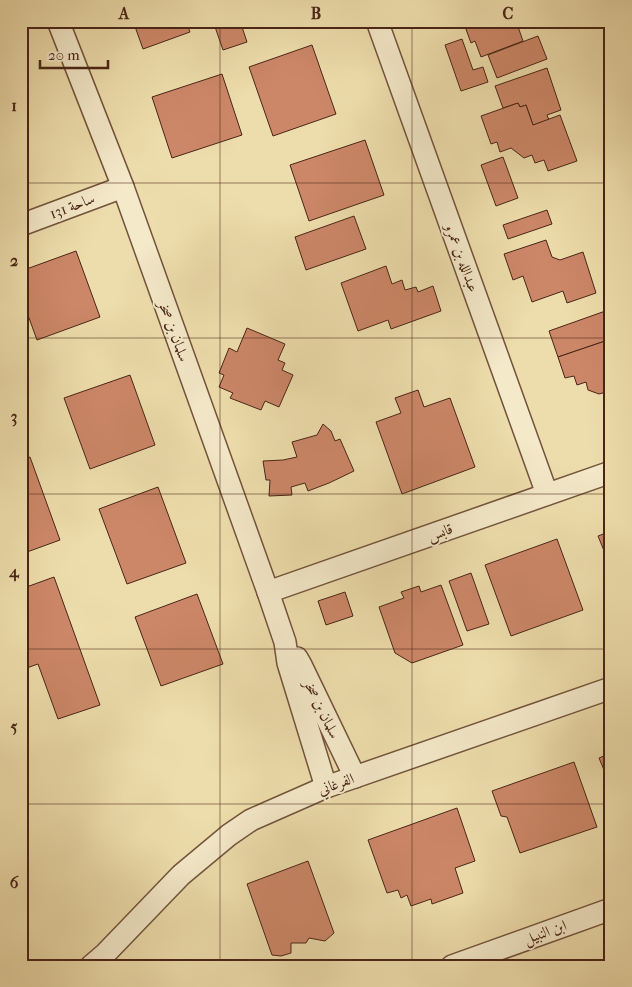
<svg xmlns="http://www.w3.org/2000/svg" width="632" height="987" viewBox="0 0 632 987" font-family="'IM FELL French Canon',Amiri,serif">
<rect width="100%" height="100%" fill="#eeddac"/>
<filter id="stains"><feTurbulence type="fractalNoise" baseFrequency=".004" numOctaves="4"/><feColorMatrix values="0 0 0 0 .2 0 0 0 0 .09 0 0 0 0 .02 0 0 0 .5 -.17"/></filter>
<radialGradient id="worn" r=".72"><stop offset=".6" stop-color="#630" stop-opacity="0"/><stop offset="1" stop-color="#630" stop-opacity=".3"/></radialGradient>
<g fill="#cc8768" stroke="#492516">
<path d="M 133,21 L 186,21 L 190,32 L 143,49 Z"/>
<path d="M 213,21 L 240,21 L 247,42 L 223,50 Z"/>
<path d="M 463,21 L 516,21 L 523,41 L 481,57 L 475,41 L 471,43 Z"/>
<path d="M 538,36 L 547,59 L 497,78 L 488,55 Z"/>
<path d="M 462,39 L 473,70 L 483,67 L 488,82 L 461,91 L 445,45 Z"/>
<path d="M 312,45 L 336,114 L 273,136 L 249,67 Z"/>
<path d="M 547,68 L 561,110 L 547,115 L 549,120 L 533,125 L 526,105 L 520,107 L 518,103 L 503,108 L 495,86 Z"/>
<path d="M 222,74 L 242,135 L 172,158 L 152,97 Z"/>
<path d="M 518,103 L 520,107 L 526,105 L 533,125 L 560,115 L 577,161 L 548,171 L 544,160 L 535,163 L 532,155 L 524,158 L 511,148 L 500,152 L 497,142 L 491,144 L 481,116 Z"/>
<path d="M 365,140 L 384,195 L 309,221 L 290,165 Z"/>
<path d="M 503,157 L 518,198 L 496,206 L 481,165 Z"/>
<path d="M 547,210 L 552,224 L 508,239 L 503,225 Z"/>
<path d="M 354,216 L 366,249 L 306,270 L 295,237 Z"/>
<path d="M 546,240 L 552,257 L 560,260 L 583,252 L 596,293 L 567,303 L 563,291 L 532,302 L 523,276 L 513,280 L 504,254 Z"/>
<path d="M 76,251 L 100,317 L 37,340 L 21,296 L 21,271 Z"/>
<path d="M 386,266 L 392,284 L 402,280 L 405,290 L 416,287 L 418,292 L 433,286 L 441,311 L 391,329 L 388,320 L 358,331 L 341,283 Z"/>
<path d="M 611,309 L 611,339 L 558,357 L 549,331 Z"/>
<path d="M 247,328 L 285,344 L 278,360 L 285,363 L 282,370 L 293,375 L 279,407 L 265,401 L 261,410 L 230,398 L 233,393 L 219,387 L 224,375 L 219,373 L 229,348 L 237,352 Z"/>
<path d="M 611,339 L 611,403 L 610,404 L 606,392 L 599,394 L 588,390 L 586,382 L 577,385 L 574,376 L 565,378 L 558,357 Z"/>
<path d="M 130,375 L 155,445 L 90,469 L 64,398 Z"/>
<path d="M 418,390 L 424,407 L 450,398 L 475,467 L 402,494 L 376,422 L 401,413 L 395,398 Z"/>
<path d="M 323,424 L 331,431 L 335,441 L 340,439 L 354,471 L 329,483 L 308,491 L 305,483 L 291,487 L 292,495 L 269,496 L 270,480 L 266,480 L 263,461 L 283,460 L 297,457 L 292,442 L 317,435 Z"/>
<path d="M 30,457 L 60,540 L 27,552 L 21,536 L 21,460 Z"/>
<path d="M 158,487 L 186,563 L 127,584 L 99,509 Z"/>
<path d="M 611,531 L 611,568 L 598,536 Z"/>
<path d="M 557,539 L 583,610 L 511,636 L 485,565 Z"/>
<path d="M 471,573 L 489,624 L 467,631 L 449,581 Z"/>
<path d="M 54,577 L 100,705 L 58,719 L 38,664 L 21,670 L 21,589 Z"/>
<path d="M 441,585 L 463,645 L 412,663 L 395,653 L 379,607 L 404,598 L 401,592 L 419,586 L 421,592 Z"/>
<path d="M 345,592 L 353,616 L 326,625 L 318,601 Z"/>
<path d="M 197,594 L 223,664 L 161,686 L 135,617 Z"/>
<path d="M 611,753 L 611,787 L 599,758 Z"/>
<path d="M 574,762 L 597,827 L 520,853 L 507,817 L 501,816 L 492,791 Z"/>
<path d="M 457,808 L 475,861 L 455,868 L 463,893 L 432,904 L 431,899 L 411,906 L 407,895 L 401,898 L 398,890 L 387,893 L 368,840 Z"/>
<path d="M 308,861 L 334,933 L 325,941 L 309,938 L 306,943 L 291,943 L 291,953 L 281,956 L 272,955 L 247,884 Z"/>
</g>
<g fill="none" stroke-linecap="round" stroke-linejoin="round">
<g stroke="#72533c" stroke-width="24">
<g id="minor">
<path d="M 58,21 L 123,187 L 268,592 L 285,642 L 288,663 L 326,787"/>
<path d="M 377,21 L 547,494"/>
<path d="M 21,225 L 123,187"/>
<path d="M 268,592 L 611,472"/>
<path d="M 297,658 L 301,665 L 355,777"/>
<path d="M 91,966 L 105,954 L 181,875 L 229,835 L 251,820 L 326,787 L 611,688"/>
<path d="M 452,966 L 611,909"/>
</g>
</g>
<use href="#minor" stroke="#f4e9c9" stroke-width="21"/>
</g>
<path fill="none" stroke="#492516" stroke-width="1" stroke-opacity="0.55" d="M 220,21 L 220,966M 412,21 L 412,966M 21,183 L 611,183M 21,338 L 611,338M 21,494 L 611,494M 21,649 L 611,649M 21,804 L 611,804"/>
<g text-anchor="middle" stroke-width="4" stroke-linejoin="round" paint-order="stroke">
<g font-size="15" fill="#492516" stroke="#f4e9c9">
<text transform="translate(72 206) rotate(-21)" y="5">ساحة 131</text>
<text transform="translate(462 258) rotate(70)" y="5">عبدالله بن عمرو</text>
<text transform="translate(174 331) rotate(70)" y="5">سلمان بن صخر</text>
<text transform="translate(440 532) rotate(-19)" y="5">قابس</text>
<text transform="translate(322 709) rotate(64)" y="5">سلمان بن صخر</text>
<text transform="translate(336 784) rotate(-20)" y="5">الفرغاني</text>
<text transform="translate(545 932) rotate(-20)" y="5">ابن النبيل</text>
</g>
</g>
<rect width="632" height="987" fill="none" stroke="#eeddac" stroke-width="55"/>
<path d="M40 60v8h68v-8" fill="none" stroke="#492516" stroke-width="2.5"/>
<text x="48" y="60" font-size="15" fill="#492516" stroke="#f4e9c9" stroke-width="4" paint-order="stroke">20 m</text>
<rect x="28" y="28" width="576" height="932" fill="none" stroke="#492516" stroke-width="2"/>
<g font-size="16" text-anchor="middle" font-weight="bold" fill="#492516">
<text x="124" y="19">A</text>
<text x="316" y="19">B</text>
<text x="508" y="19">C</text>
<text x="14" y="111">1</text>
<text x="14" y="266">2</text>
<text x="14" y="422">3</text>
<text x="14" y="577">4</text>
<text x="14" y="732">5</text>
<text x="14" y="888">6</text>
</g>
<rect width="100%" height="100%" filter="url(#stains)"/>
<rect width="100%" height="100%" fill="url(#worn)"/>
</svg>
